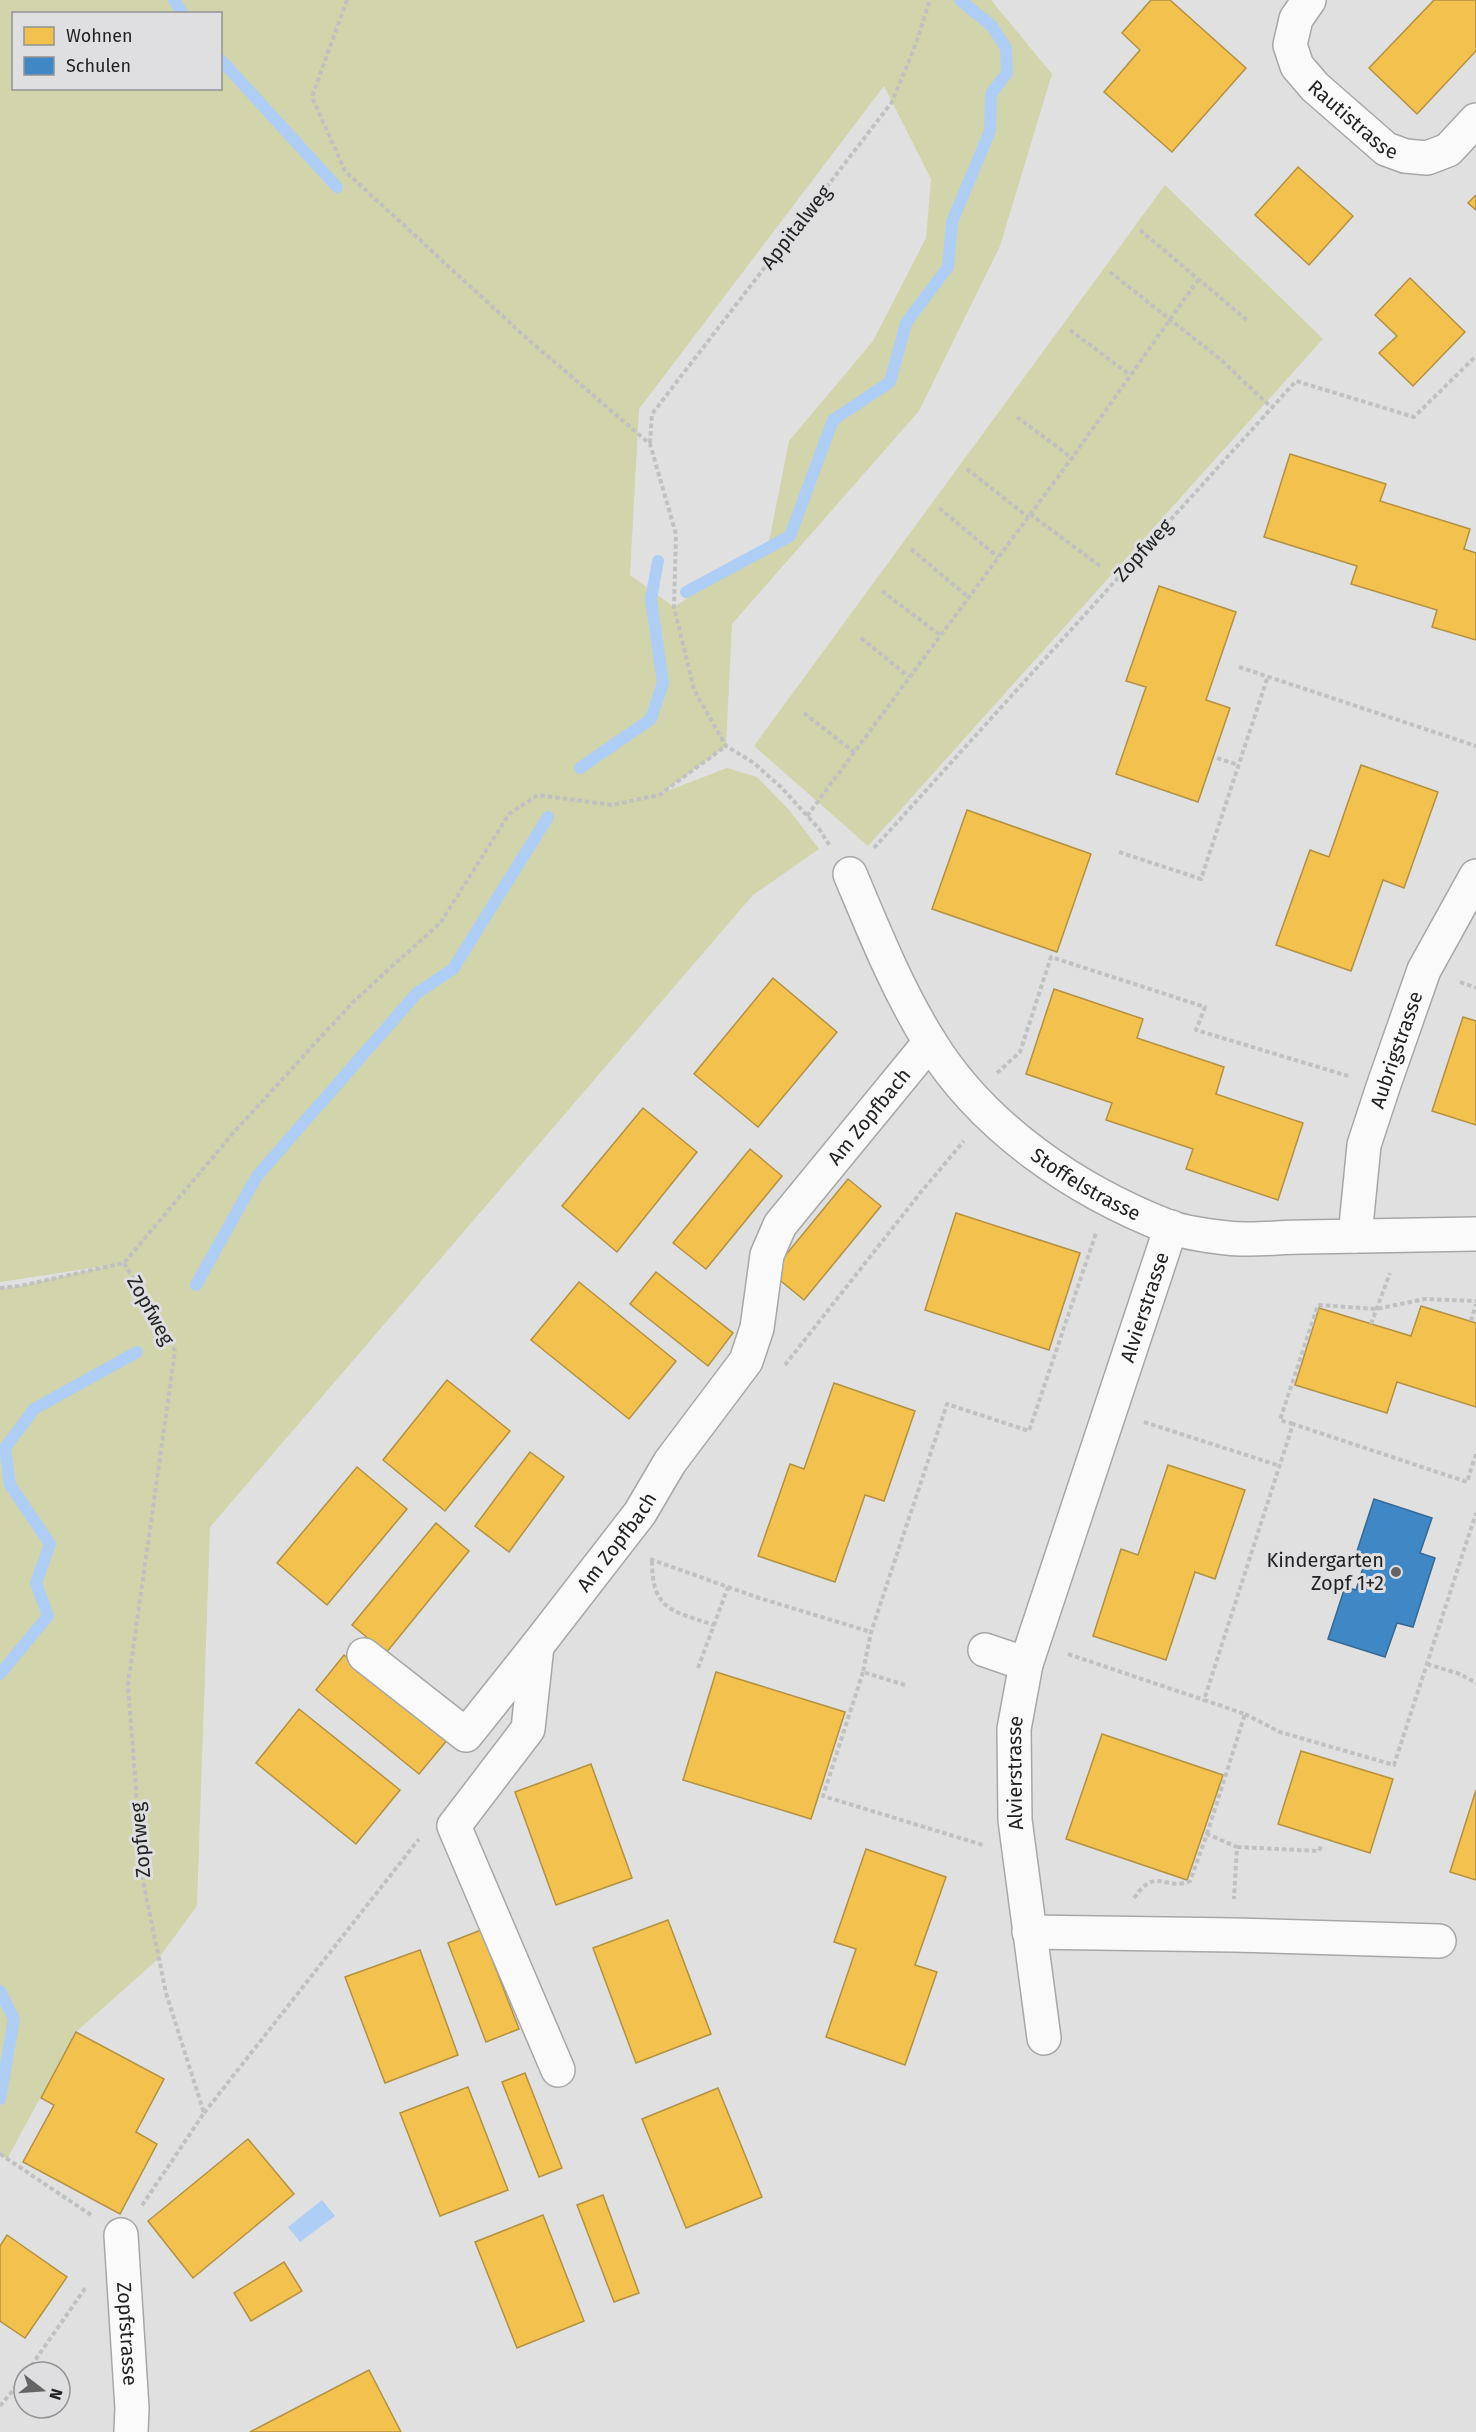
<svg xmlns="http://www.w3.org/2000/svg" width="1476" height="2432" viewBox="0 0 1476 2432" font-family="'Fira Sans',sans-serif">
<rect width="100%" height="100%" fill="#e0e0e1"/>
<g fill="#d2d4ab" fill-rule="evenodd">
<path d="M 0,0 L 991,0 L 1052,74 L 1000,246 L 919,411 L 732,624 L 726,746 L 662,793 L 727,768 L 757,777 L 790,811 L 819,849 L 753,895 L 210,1527 L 197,1906 L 158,1959 L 76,2032 L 7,2159 L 0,2154 L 0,1288 L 20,1286 L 111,1265 L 0,1282 ZM 14,14 L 220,14 L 220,88 L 14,88 ZM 884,86 L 931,179 L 926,238 L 873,341 L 789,441 L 769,542 L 674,607 L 630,575 L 639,409 Z"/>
<path d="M 1165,185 L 1323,339 L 868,846 L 754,746 Z"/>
</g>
<path fill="#afcef5" d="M 322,2200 L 335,2216 L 300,2242 L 288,2227 Z"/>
<g fill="#f2c14e" stroke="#b39141" stroke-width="1.5">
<path d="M 1151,0 L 1170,0 L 1246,68 L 1172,152 L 1104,92 L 1140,50 L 1122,33 Z"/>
<path d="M 1434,0 L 1476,0 L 1476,51 L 1417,114 L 1369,68 Z"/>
<path d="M 1298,167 L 1353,216 L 1309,265 L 1255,215 Z"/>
<path d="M 1476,195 L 1476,210 L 1468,203 Z"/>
<path d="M 1410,278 L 1465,332 L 1413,386 L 1379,353 L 1397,336 L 1375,315 Z"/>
<path d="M 1290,454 L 1386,484 L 1380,501 L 1470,529 L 1464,549 L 1476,553 L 1476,640 L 1432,627 L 1437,610 L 1351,584 L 1357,566 L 1264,537 Z"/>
<path d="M 1159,586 L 1236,612 L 1206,700 L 1230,708 L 1198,802 L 1116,774 L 1146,687 L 1126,681 Z"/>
<path d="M 1361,765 L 1438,792 L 1404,888 L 1383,880 L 1351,971 L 1276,945 L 1310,850 L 1329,857 Z"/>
<path d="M 967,810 L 1091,854 L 1057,952 L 932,909 Z"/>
<path d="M 773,978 L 837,1032 L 758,1127 L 694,1074 Z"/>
<path d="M 1054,989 L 1143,1019 L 1137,1038 L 1224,1067 L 1216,1094 L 1303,1123 L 1278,1200 L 1186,1169 L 1193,1149 L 1106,1120 L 1112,1103 L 1026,1074 Z"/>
<path d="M 1463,1017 L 1476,1021 L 1476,1125 L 1432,1111 Z"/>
<path d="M 643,1108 L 697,1152 L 617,1252 L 562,1206 Z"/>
<path d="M 750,1149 L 782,1176 L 706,1269 L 673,1243 Z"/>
<path d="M 848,1179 L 881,1206 L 804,1300 L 771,1273 Z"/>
<path d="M 956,1213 L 1080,1253 L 1049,1350 L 925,1310 Z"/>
<path d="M 656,1272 L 733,1333 L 708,1366 L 630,1304 Z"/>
<path d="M 579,1282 L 676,1361 L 629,1419 L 531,1340 Z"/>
<path d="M 1421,1306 L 1476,1323 L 1476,1407 L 1397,1382 L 1387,1413 L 1295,1385 L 1319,1308 L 1411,1336 Z"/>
<path d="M 447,1380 L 510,1431 L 445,1511 L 383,1460 Z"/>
<path d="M 834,1383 L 915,1411 L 884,1501 L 865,1495 L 835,1582 L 758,1556 L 790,1464 L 804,1469 Z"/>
<path d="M 530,1452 L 564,1477 L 509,1552 L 475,1526 Z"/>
<path d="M 1168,1465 L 1245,1490 L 1215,1579 L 1195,1572 L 1166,1660 L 1093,1636 L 1121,1549 L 1138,1555 Z"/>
<path d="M 357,1467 L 407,1509 L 327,1605 L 277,1563 Z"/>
<path d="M 436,1523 L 469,1551 L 386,1653 L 352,1625 Z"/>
<path d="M 344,1655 L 448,1739 L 419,1774 L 316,1690 Z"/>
<path d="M 716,1672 L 845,1712 L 811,1819 L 683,1780 Z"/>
<path d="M 299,1709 L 400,1790 L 356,1844 L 256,1763 Z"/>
<path d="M 1102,1734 L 1223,1775 L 1187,1880 L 1066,1839 Z"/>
<path d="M 1301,1751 L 1393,1779 L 1370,1853 L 1278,1824 Z"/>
<path d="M 591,1764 L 632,1878 L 556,1905 L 515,1792 Z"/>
<path d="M 1476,1790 L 1476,1880 L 1450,1872 Z"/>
<path d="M 866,1849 L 946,1877 L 915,1965 L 937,1972 L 905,2065 L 826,2037 L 856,1949 L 834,1942 Z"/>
<path d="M 668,1920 L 711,2034 L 636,2063 L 593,1948 Z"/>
<path d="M 481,1930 L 519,2029 L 486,2042 L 448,1943 Z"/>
<path d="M 420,1950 L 458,2055 L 385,2083 L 345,1977 Z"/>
<path d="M 76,2032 L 164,2079 L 136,2132 L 157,2144 L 120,2214 L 23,2162 L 54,2105 L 41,2098 Z"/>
<path d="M 525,2073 L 562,2168 L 539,2177 L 502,2082 Z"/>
<path d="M 468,2087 L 508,2190 L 440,2216 L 400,2113 Z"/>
<path d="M 718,2088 L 762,2197 L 686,2228 L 642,2119 Z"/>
<path d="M 248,2139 L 294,2194 L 193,2278 L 148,2221 Z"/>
<path d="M 603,2195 L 639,2293 L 614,2302 L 577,2205 Z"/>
<path d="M 543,2215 L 584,2321 L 517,2348 L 475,2242 Z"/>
<path d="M 7,2235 L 67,2277 L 25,2338 L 0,2321 L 0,2246 Z"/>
<path d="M 284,2262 L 302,2291 L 251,2321 L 234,2293 Z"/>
<path d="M 369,2370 L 401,2432 L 250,2432 Z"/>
</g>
<path fill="#3f88c5" stroke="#366994" stroke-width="1.5" d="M 1374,1499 L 1432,1518 L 1420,1553 L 1435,1558 L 1413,1627 L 1397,1623 L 1385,1657 L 1328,1639 L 1345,1587 L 1356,1590 L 1367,1555 L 1357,1551 Z"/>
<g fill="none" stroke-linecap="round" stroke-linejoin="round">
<g stroke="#afcef5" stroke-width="12">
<path d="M 174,0 L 183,14"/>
<path d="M 220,59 L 337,187"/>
<path d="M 686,592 L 790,536 L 833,420 L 890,382 L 906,323 L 948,267 L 952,222 L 990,131 L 991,94 L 1007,73 L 1006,48 L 992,26 L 960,0"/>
<path d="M 580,768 L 651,719 L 663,683 L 651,599 L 658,561"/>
<path d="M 196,1285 L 257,1176 L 417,993 L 453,969 L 548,817"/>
<path d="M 0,1674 L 48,1616 L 36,1583 L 50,1544 L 10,1485 L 5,1448 L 34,1409 L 137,1352"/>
<path d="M 0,1991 L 14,2019 L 0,2099"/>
</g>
<g stroke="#a7a7a7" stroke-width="36">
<g id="minor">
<path id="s1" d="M 1309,0 L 1296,19 L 1290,45 L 1297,66 L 1315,87 L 1386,149 L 1405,156 L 1427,158 L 1448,150 L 1476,120"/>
<path id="s2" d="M 850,874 C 874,931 897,989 930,1042 C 983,1128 1076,1191 1169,1227 C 1186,1233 1209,1236 1227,1238 C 1252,1241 1279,1237 1304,1237 C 1361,1236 1419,1235 1476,1234"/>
<path id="s3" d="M 1355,1236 L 1364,1145 L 1383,1087 L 1424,970 L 1476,876"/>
<path d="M 985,1650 L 1026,1664"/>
<path d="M 364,1655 L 466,1735 L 537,1646"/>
<path d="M 1029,1932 L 1234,1935 L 1439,1941"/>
<path id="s4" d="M 1044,2038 L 1015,1820 L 1014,1729 L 1026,1664 L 1171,1227"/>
<path id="s5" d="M 558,2070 L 454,1826 L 528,1729 L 537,1646 L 640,1513 L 670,1462 L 746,1361 L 757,1328 L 767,1255 L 780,1225 L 930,1042"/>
<path id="s6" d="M 121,2235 L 132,2408 L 131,2432"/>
</g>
</g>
<g stroke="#c0c1c1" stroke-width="4" stroke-dasharray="4.5 3" stroke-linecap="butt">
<path d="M 347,0 L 312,97 L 345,171 L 523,335 L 650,444 L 676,534 L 674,607 L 694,690 L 726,746 L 754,763 L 782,788 L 819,829 L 830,846"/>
<path d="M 1140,230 L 1248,321"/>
<path d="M 1110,272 L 1220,359 L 1271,407"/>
<path d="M 1070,330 L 1130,375"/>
<path d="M 1017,417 L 1072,458"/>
<path d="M 650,443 L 652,414 L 892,102 L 915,46 L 930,0"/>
<path d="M 967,469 L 1028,517"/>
<path d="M 939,508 L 998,557"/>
<path d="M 1030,514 L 1100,566"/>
<path d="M 911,549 L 968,597"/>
<path d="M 882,591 L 940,635"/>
<path d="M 861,638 L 909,677"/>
<path d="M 1239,667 L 1476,746"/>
<path d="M 804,713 L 854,752"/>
<path d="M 1217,758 L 1238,765"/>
<path d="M 807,816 L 1072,458 L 1198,280"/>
<path d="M 874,848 L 1296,381 L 1414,417 L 1476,356"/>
<path d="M 1119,852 L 1201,879 L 1268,676"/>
<path d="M 1460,982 L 1476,988"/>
<path d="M 997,1073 L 1020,1052 L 1051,957 L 1205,1007 L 1196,1030 L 1348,1076"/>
<path d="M 124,1263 L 175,1351 L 128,1685 L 143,1881 L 166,1993 L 204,2113 L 141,2207"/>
<path d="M 0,1288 L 20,1286 L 124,1263 L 235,1131 L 353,1002 L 441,922 L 509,814 L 538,795 L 612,805 L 659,795 L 726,746"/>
<path d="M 1471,1321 L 1476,1304"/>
<path d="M 1371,1324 L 1390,1273"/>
<path d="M 785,1365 L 921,1192 L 964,1141"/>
<path d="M 1144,1422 L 1280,1466"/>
<path d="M 1293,1424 L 1280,1420 L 1318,1305 L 1376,1309 L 1425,1299 L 1476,1301"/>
<path d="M 650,1559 L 756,1597 L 871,1632"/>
<path d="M 652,1561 C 652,1611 673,1611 714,1625"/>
<path d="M 1068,1654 L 1204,1700"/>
<path d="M 1427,1664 L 1460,1674 L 1476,1683"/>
<path d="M 698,1668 L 728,1587"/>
<path d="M 863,1672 L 823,1796 L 983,1845"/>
<path d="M 905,1685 L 863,1672 L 871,1632 L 947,1404 L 1029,1431 L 1096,1233"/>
<path d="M 1245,1714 L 1280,1732 L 1394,1765 L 1476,1513"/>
<path d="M 1207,1834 L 1245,1714 L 1204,1700 L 1293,1424 L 1467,1482 L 1476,1454"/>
<path d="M 1237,1847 L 1319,1851 L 1322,1844"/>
<path d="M 1134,1898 C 1157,1865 1165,1892 1190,1881 L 1207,1834 L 1237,1847 L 1234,1899"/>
<path d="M 204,2113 L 419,1839"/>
<path d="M 0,2154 L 91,2215"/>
<path d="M 27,2372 L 86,2287"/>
<path d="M 0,2406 L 24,2377"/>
</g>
<use href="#minor" stroke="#fafafa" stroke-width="33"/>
</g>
<circle fill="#646465" stroke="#dfdfe2" stroke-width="2" cx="1396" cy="1572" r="6"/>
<g text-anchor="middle" stroke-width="6" stroke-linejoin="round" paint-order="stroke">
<g font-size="20" fill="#212222" stroke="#dfdfe2">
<text dy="7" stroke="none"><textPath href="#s1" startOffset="150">Rautistrasse</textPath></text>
<text transform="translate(796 227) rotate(-52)" y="7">Appitalweg</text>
<text transform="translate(1143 550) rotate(-48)" y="7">Zopfweg</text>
<text dy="7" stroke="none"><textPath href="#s3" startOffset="192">Aubrigstrasse</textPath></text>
<text dy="7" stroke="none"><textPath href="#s5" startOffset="1106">Am Zopfbach</textPath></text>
<text dy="7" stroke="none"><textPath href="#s2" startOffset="400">Stoffelstrasse</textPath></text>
<text dy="7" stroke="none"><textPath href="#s4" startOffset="753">Alvierstrasse</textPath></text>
<text transform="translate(151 1310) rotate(61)" y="7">Zopfweg</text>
<text dy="7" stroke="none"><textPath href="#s5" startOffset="602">Am Zopfbach</textPath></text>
<text dy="7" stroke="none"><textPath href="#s4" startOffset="267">Alvierstrasse</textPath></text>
<text transform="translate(140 1840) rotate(-95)" y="7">Zopfweg</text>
<text dy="7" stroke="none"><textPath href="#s6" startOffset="99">Zopfstrasse</textPath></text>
</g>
<g font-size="20" fill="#212222" stroke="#dfdfe2" text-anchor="end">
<text x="1384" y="1567">Kindergarten<tspan x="1384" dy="23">Zopf 1+2</tspan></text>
</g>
</g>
<rect x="12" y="12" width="210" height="78" fill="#dfdfe2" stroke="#939395" stroke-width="1.5"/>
<rect x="24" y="27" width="30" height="18" fill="#f2c14e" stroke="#939395" stroke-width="1.5"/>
<text x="66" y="42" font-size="18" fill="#212222">Wohnen</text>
<rect x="24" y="57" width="30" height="18" fill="#3f88c5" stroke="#939395" stroke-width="1.5"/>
<text x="66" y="72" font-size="18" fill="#212222">Schulen</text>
<g transform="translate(42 2390) rotate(107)"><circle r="28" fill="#dfdfe2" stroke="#939395" stroke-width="1.5"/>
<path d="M0-4.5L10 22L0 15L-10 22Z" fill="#646465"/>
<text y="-9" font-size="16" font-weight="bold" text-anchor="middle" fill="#212222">N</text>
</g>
</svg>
